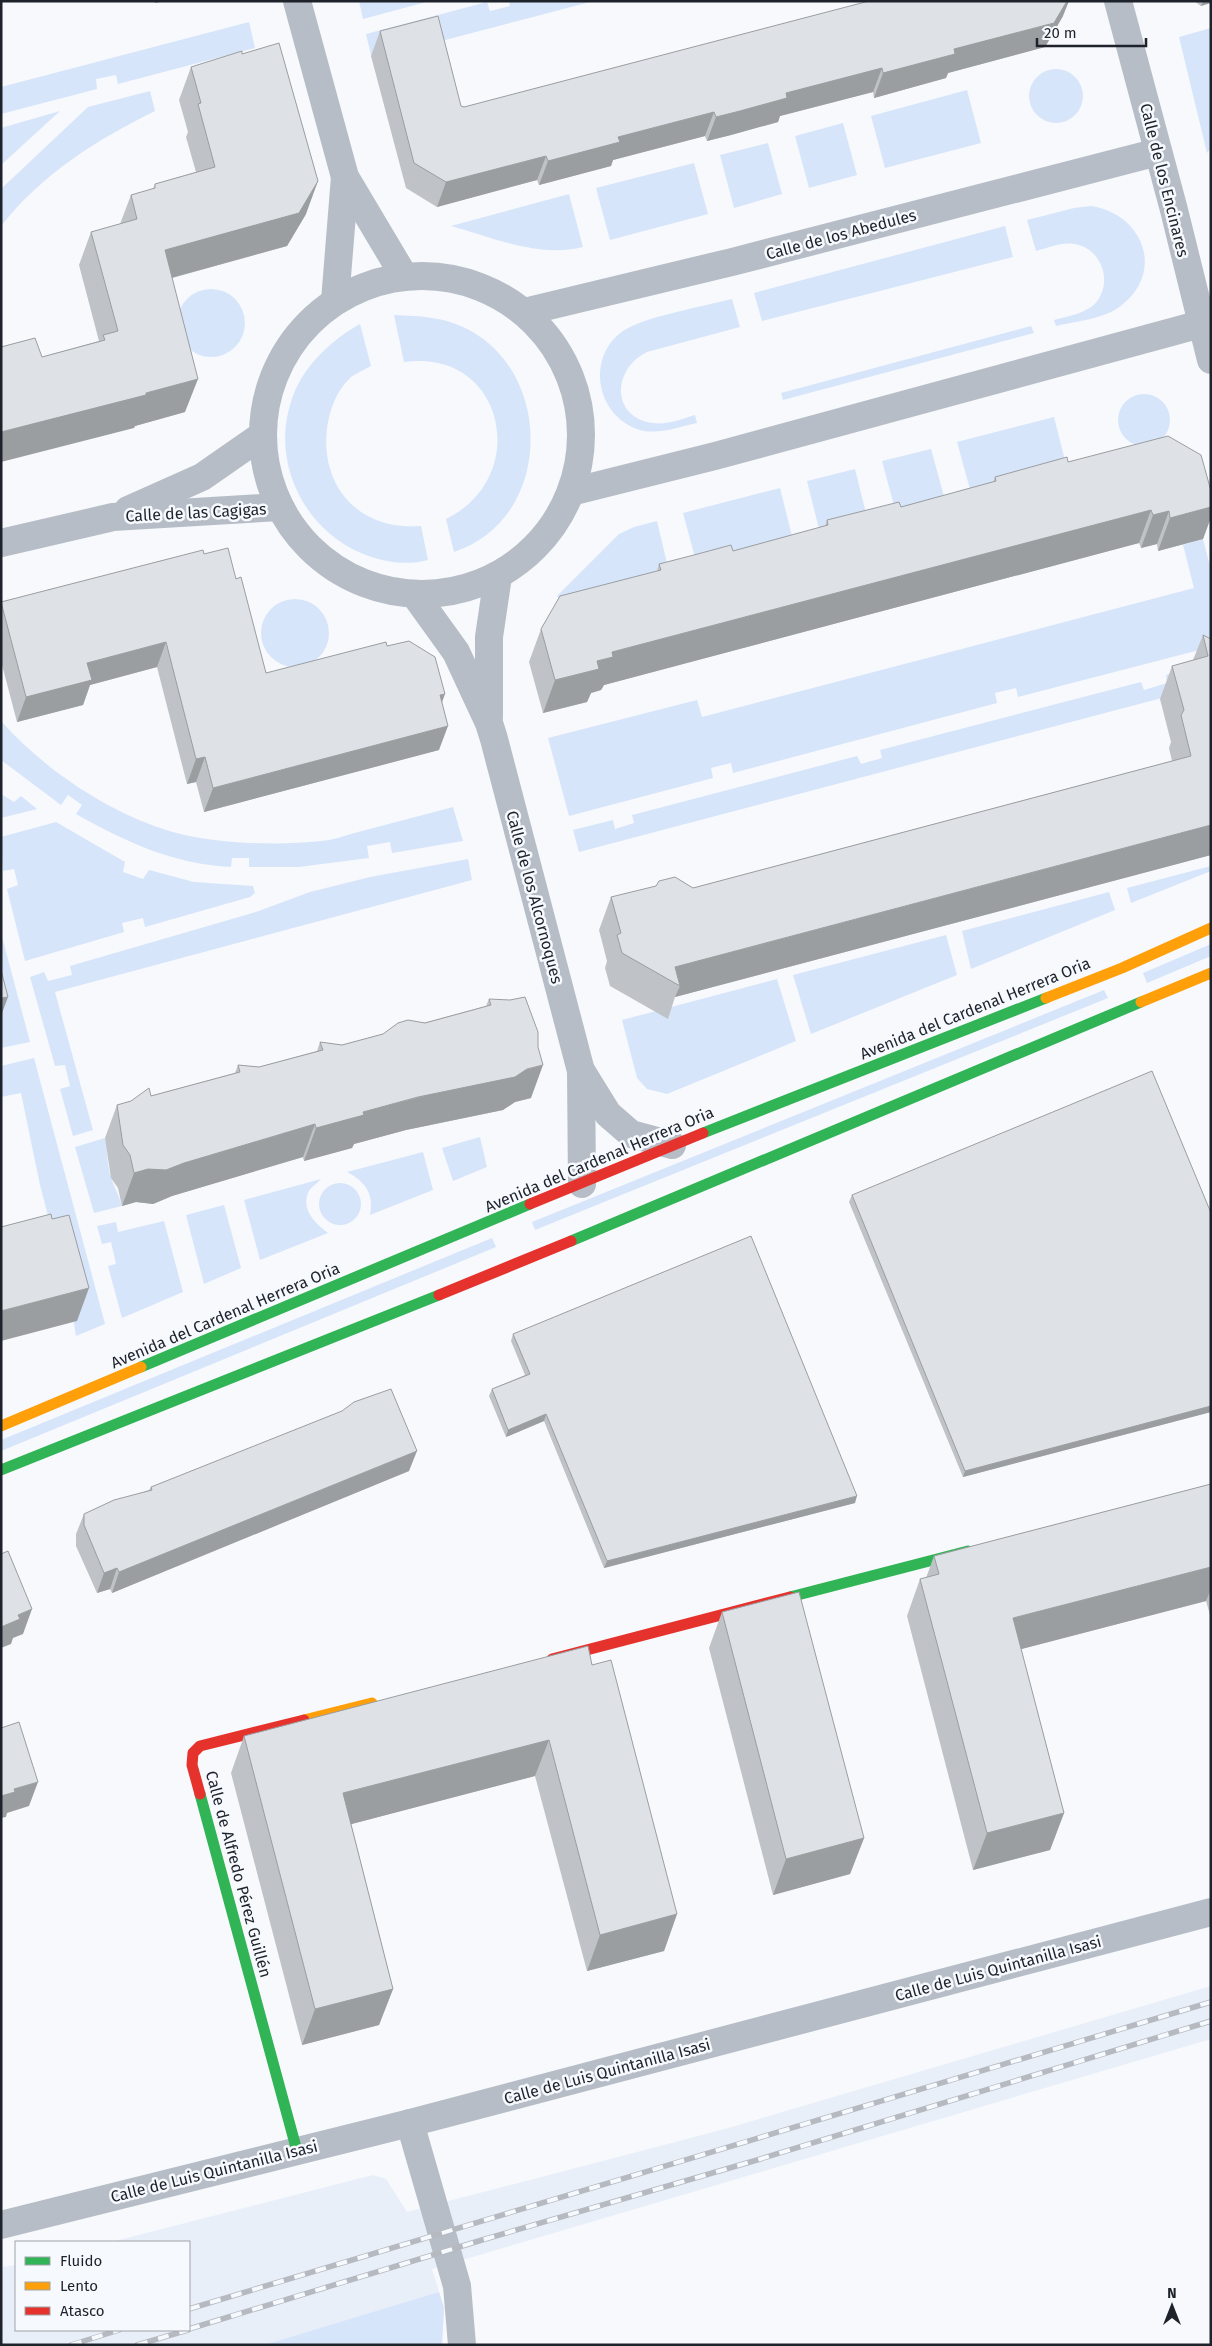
<svg xmlns="http://www.w3.org/2000/svg" width="1212" height="2346" viewBox="0 0 1212 2346" font-family="'Fira Sans',sans-serif">
<rect width="100%" height="100%" fill="#f7f9fc"/>
<path fill="#e8eff9" d="M 1211,1986 L 1211,2039 L 432,2269 L 444,2308 L 442,2345 L 1,2345 L 1,2267 L 16,2265 L 16,2330 L 189,2330 L 189,2242 L 111,2242 L 373,2175 L 386,2179 L 407,2212 L 725,2129 Z"/>
<g fill="#d7e5fb">
<path d="M 359,1 L 430,1 L 363,19 Z"/>
<path d="M 509,1 L 594,1 L 430,44 L 371,55 L 366,34 L 487,2 L 490,11 L 510,6 Z"/>
<path d="M 249,22 L 255,48 L 118,84 L 116,75 L 96,79 L 97,89 L 1,114 L 1,87 Z"/>
<path d="M 1211,28 L 1211,148 L 1207,153 L 1179,37 Z"/>
<circle cx="1056" cy="96" r="27"/>
<path d="M 967,90 L 981,143 L 885,168 L 871,116 Z"/>
<path d="M 150,91 L 155,111 C 96,140 42,174 1,226 L 1,189 L 88,107 Z"/>
<path d="M 60,111 L 1,165 L 1,128 Z"/>
<path d="M 843,123 L 857,175 L 809,188 L 795,136 Z"/>
<path d="M 768,143 L 782,194 L 734,208 L 720,155 Z"/>
<path d="M 694,163 L 708,214 L 610,240 L 596,188 Z"/>
<path d="M 569,194 L 583,247 C 539,258 494,238 451,226 Z"/>
<path d="M 1091,206 C 1143,214 1165,271 1122,305 C 1105,319 1077,321 1056,326 L 1054,320 C 1069,316 1089,313 1098,300 C 1113,278 1099,247 1074,244 C 1061,242 1048,248 1036,251 L 1027,220 L 1074,208 Z"/>
<path d="M 1005,226 L 1013,257 L 762,321 L 754,293 Z"/>
<circle cx="211" cy="323" r="34"/>
<path d="M 732,299 L 740,327 L 647,352 C 611,370 612,418 653,423 C 667,425 682,419 695,415 L 697,423 C 678,427 655,436 637,429 C 596,414 586,357 623,331 C 643,317 705,306 732,299 Z"/>
<path d="M 394,315 C 421,316 446,317 471,331 C 556,379 550,521 454,552 L 446,519 C 532,477 505,348 404,362 Z"/>
<path d="M 360,324 L 371,366 C 365,369 357,373 351,377 C 336,391 330,409 327,428 C 320,489 361,531 421,526 L 428,560 C 406,566 382,562 361,553 C 304,529 271,462 291,402 C 301,368 330,341 360,324 Z"/>
<path d="M 1031,326 L 1034,333 L 783,400 L 781,393 Z"/>
<circle cx="1144" cy="420" r="26"/>
<path d="M 1054,417 L 1067,468 L 971,493 L 957,442 Z"/>
<path d="M 931,449 L 945,500 L 896,513 L 882,461 Z"/>
<path d="M 855,469 L 868,521 L 820,533 L 807,481 Z"/>
<path d="M 780,488 L 793,540 L 697,565 L 683,513 Z"/>
<path d="M 657,521 L 669,572 L 562,601 L 557,596 L 619,534 L 634,527 Z"/>
<path d="M 1203,539 L 1211,570 L 1211,647 L 1018,697 L 1016,688 L 995,693 L 997,703 L 733,773 L 731,763 L 711,768 L 713,778 L 569,816 L 548,738 L 697,700 L 702,717 L 1194,588 L 1183,545 Z"/>
<circle cx="295" cy="633" r="34"/>
<path d="M 1211,663 L 1196,689 L 579,852 L 573,830 L 613,820 L 615,829 L 634,823 L 632,815 L 857,756 L 861,764 L 882,758 L 880,750 L 1141,682 L 1144,690 L 1167,683 L 1166,675 Z"/>
<path d="M 1,721 C 43,768 103,809 163,829 C 206,844 276,846 321,841 C 335,840 349,834 362,831 C 392,823 423,815 453,807 L 463,841 L 392,853 L 390,842 L 367,846 L 369,858 L 299,867 L 249,867 L 249,858 L 232,858 L 231,867 C 173,864 126,842 76,814 L 82,805 L 68,795 L 61,805 L 1,760 Z"/>
<path d="M 1,794 L 14,802 L 21,796 L 37,809 L 1,818 Z"/>
<path d="M 56,822 L 125,862 L 123,872 L 143,879 L 149,870 L 194,882 L 253,886 L 255,893 L 250,897 L 145,927 L 143,918 L 122,923 L 124,932 L 25,961 L 7,889 L 18,885 L 14,869 L 3,871 L 1,837 Z"/>
<path d="M 468,859 L 472,880 L 55,992 L 93,1130 L 73,1136 L 60,1089 L 70,1086 L 65,1065 L 55,1066 L 30,977 L 44,972 L 48,981 L 72,975 L 70,966 L 256,912 L 310,892 L 370,877 Z"/>
<path d="M 1211,866 L 1211,871 L 1131,903 L 1127,888 Z"/>
<path d="M 1109,892 L 1115,910 L 971,969 L 962,931 Z"/>
<path d="M 1,933 L 30,1042 L 1,1048 Z"/>
<path d="M 946,935 L 957,975 L 811,1034 L 793,975 Z"/>
<path d="M 1211,944 L 1211,956 L 1147,983 L 1143,973 Z"/>
<path d="M 777,979 L 796,1041 L 667,1094 L 647,1089 L 637,1078 L 622,1020 Z"/>
<path d="M 1104,990 L 1108,998 L 535,1230 L 532,1222 Z"/>
<path d="M 34,1058 L 105,1324 L 76,1336 L 70,1299 L 40,1185 L 21,1093 L 1,1097 L 1,1066 Z"/>
<path d="M 480,1137 L 487,1167 L 453,1181 L 442,1148 Z"/>
<path d="M 105,1138 C 108,1151 107,1166 111,1177 C 114,1187 119,1195 122,1206 L 94,1213 L 75,1147 Z"/>
<path d="M 423,1152 L 433,1190 L 370,1215 C 374,1194 366,1182 347,1172 Z"/>
<path d="M 321,1179 C 318,1183 311,1187 309,1191 C 300,1209 315,1223 328,1233 L 260,1260 L 244,1200 Z"/>
<circle cx="340" cy="1204" r="21"/>
<path d="M 224,1205 L 241,1268 L 204,1284 L 186,1215 Z"/>
<path d="M 164,1221 L 183,1292 L 122,1318 L 108,1266 L 116,1264 L 111,1242 L 102,1244 L 97,1226 L 116,1222 L 118,1232 Z"/>
<path d="M 492,1238 L 496,1247 L 1,1451 L 1,1440 Z"/>
<path d="M 439,2292 L 444,2308 L 442,2345 L 264,2345 Z"/>
</g>
<g fill="none" stroke-linecap="round" stroke-linejoin="round">
<g stroke="#b6bdc6" stroke-width="28">
<path d="M 297,1 L 345,177 L 404,276"/>
<path d="M 1118,1 L 1174,210 L 1211,360"/>
<circle cx="422" cy="435" r="159"/>
<path d="M 335,301 L 345,177"/>
<path d="M 524,312 L 732,262 L 1158,152"/>
<path d="M 571,492 L 715,456 L 1201,324"/>
<path d="M 128,510 L 202,477 L 261,436"/>
<path d="M 1,543 L 113,517 L 279,507"/>
<path d="M 415,595 L 456,652 L 489,723 L 494,739 L 581,1071 L 582,1184"/>
<path d="M 489,716 L 489,637 L 498,576"/>
<path d="M 582,1072 L 608,1114 L 631,1134 L 672,1145"/>
<path d="M 410,2123 L 457,2286 L 462,2345"/>
<path d="M 1,2225 L 410,2123 L 1211,1912"/>
</g>
<g stroke="#30b455" stroke-width="11">
<path d="M 703,1133 L 1046,998"/>
<path d="M 571,1241 L 1141,1002"/>
<path d="M 141,1367 L 530,1204"/>
<path d="M 1,1470 L 439,1295"/>
<path d="M 790,1597 L 968,1551"/>
<path d="M 200,1794 L 297,2151"/>
</g>
<g stroke="#ff9f0a" stroke-width="11">
<path d="M 1046,998 L 1122,968 L 1211,928"/>
<path d="M 1141,1002 L 1211,973"/>
<path d="M 1,1426 L 141,1367"/>
<path d="M 304,1720 L 372,1703"/>
</g>
<g stroke="#e5322d" stroke-width="11">
<path d="M 530,1204 L 703,1133"/>
<path d="M 439,1295 L 571,1241"/>
<path d="M 552,1659 L 790,1597"/>
<path d="M 200,1794 L 192,1765 L 193,1753 L 200,1746 L 304,1720"/>
</g>
<g stroke="#b6bac0" stroke-width="5.5">
<g id="rail">
<path d="M 189,2309 L 1211,2002"/>
<path d="M 189,2329 L 482,2240 L 757,2160 L 1211,2021"/>
<path d="M 71,2345 L 119,2330"/>
<path d="M 137,2345 L 188,2330"/>
</g>
</g>
<use href="#rail" stroke="#f6f9fd" stroke-width="4" stroke-dasharray="11" stroke-linecap="butt"/>
</g>
<g fill="#bfc2c6">
<path d="M 1194,1 L 1211,1 L 1201,6 Z"/>
<path d="M 1063,16 L 1045,47 L 948,73 L 946,78 L 874,98 L 873,92 L 780,116 L 778,122 L 731,135 L 707,141 L 705,136 L 613,160 L 611,166 L 539,185 L 537,180 L 437,207 L 406,188 L 371,56 L 380,31 L 461,106 L 464,107 Z"/>
<path d="M 191,67 L 306,214 L 287,246 L 172,278 L 185,412 L 135,426 L 134,428 L 42,357 L 99,341 L 79,265 L 91,232 L 120,224 L 131,195 L 153,189 L 155,184 L 196,172 L 186,137 L 188,132 L 179,100 Z"/>
<path d="M 1068,462 L 1211,491 L 1211,517 L 1203,539 L 1158,551 L 1157,544 L 1141,548 L 1139,543 L 604,685 L 601,690 L 591,693 L 587,702 L 543,713 L 529,662 L 541,629 L 657,571 L 659,564 L 733,551 L 825,526 L 827,520 L 901,507 L 993,482 L 995,477 Z"/>
<path d="M 204,554 L 236,579 L 266,673 L 387,646 L 442,703 L 439,750 L 204,812 L 196,782 L 187,784 L 157,667 L 90,685 L 83,705 L 17,722 L 1,661 L 1,602 Z"/>
<path d="M 1203,635 L 1211,639 L 1211,855 L 675,997 L 668,1019 L 610,986 L 605,968 L 607,961 L 599,930 L 611,897 L 693,888 L 1172,761 L 1169,748 L 1171,742 L 1160,699 L 1172,666 L 1193,660 Z"/>
<path d="M 489,999 L 531,1098 L 515,1102 L 503,1110 L 406,1130 L 354,1144 L 352,1148 L 304,1161 L 303,1157 L 172,1196 L 153,1204 L 136,1202 L 122,1206 L 118,1188 L 111,1178 L 105,1138 L 117,1105 L 235,1073 L 238,1065 L 259,1067 L 317,1051 L 320,1042 L 342,1045 L 486,1006 Z"/>
<path d="M 852,1195 L 1211,1213 L 1211,1412 L 963,1477 L 849,1202 Z"/>
<path d="M 513,1334 L 855,1503 L 604,1568 L 544,1421 L 506,1437 L 489,1396 L 492,1389 L 525,1375 L 511,1341 Z"/>
<path d="M 409,1471 L 112,1593 L 110,1589 L 97,1593 L 76,1546 L 76,1534 L 84,1514 L 149,1490 L 151,1487 Z"/>
<path d="M 1211,1484 L 1211,1618 L 1206,1601 L 1021,1649 L 1064,1813 L 1050,1850 L 973,1870 L 907,1616 L 920,1579 L 926,1578 L 934,1556 Z"/>
<path d="M 722,1612 L 864,1838 L 850,1874 L 773,1895 L 709,1648 Z"/>
<path d="M 592,1665 L 677,1914 L 664,1951 L 587,1971 L 535,1776 L 351,1824 L 393,1989 L 379,2025 L 302,2045 L 231,1773 L 244,1736 Z"/>
</g>
<g fill="#9b9ea1">
<path d="M 155,1 L 164,1 L 155,3 Z"/>
<path d="M 1067,1 L 1069,1 L 1063,16 L 1045,47 L 948,73 L 946,78 L 874,98 L 883,73 L 954,49 Z"/>
<path d="M 1203,1 L 1211,1 L 1211,3 L 1201,6 Z"/>
<path d="M 882,68 L 873,92 L 780,116 L 778,122 L 731,135 L 707,141 L 716,117 L 786,93 Z"/>
<path d="M 714,112 L 705,136 L 613,160 L 611,166 L 539,185 L 548,161 L 618,137 Z"/>
<path d="M 546,156 L 537,180 L 437,207 L 446,182 Z"/>
<path d="M 318,181 L 306,214 L 287,246 L 153,283 L 165,250 Z"/>
<path d="M 198,379 L 185,412 L 135,426 L 134,428 L 1,462 L 1,432 Z"/>
<path d="M 1211,507 L 1211,517 L 1203,539 L 1158,551 L 1170,518 Z"/>
<path d="M 1151,510 L 1139,543 L 604,685 L 601,690 L 591,693 L 587,702 L 543,713 L 555,680 L 597,661 L 612,652 Z"/>
<path d="M 1169,511 L 1157,544 L 1141,548 L 1153,515 Z"/>
<path d="M 166,642 L 157,667 L 90,685 L 83,705 L 17,722 L 26,697 L 87,663 Z"/>
<path d="M 445,694 L 436,719 L 440,695 Z"/>
<path d="M 448,726 L 439,750 L 204,812 L 213,788 Z"/>
<path d="M 205,757 L 196,782 L 187,784 L 196,759 Z"/>
<path d="M 1211,825 L 1211,855 L 675,997 L 680,986 L 675,967 Z"/>
<path d="M 8,997 L 1,1016 L 1,998 Z"/>
<path d="M 543,1065 L 531,1098 L 515,1102 L 503,1110 L 406,1130 L 354,1144 L 352,1148 L 304,1161 L 316,1128 L 363,1112 Z"/>
<path d="M 315,1124 L 303,1157 L 172,1196 L 153,1204 L 136,1202 L 122,1206 L 134,1173 L 148,1169 L 184,1163 Z"/>
<path d="M 89,1288 L 77,1321 L 1,1341 L 1,1311 Z"/>
<path d="M 1211,1406 L 1211,1412 L 963,1477 L 965,1471 Z"/>
<path d="M 546,1414 L 544,1421 L 506,1437 L 508,1430 Z"/>
<path d="M 417,1451 L 409,1471 L 112,1593 L 119,1572 Z"/>
<path d="M 857,1496 L 855,1503 L 604,1568 L 607,1561 Z"/>
<path d="M 1211,1567 L 1211,1589 L 1206,1601 L 999,1655 L 1013,1618 Z"/>
<path d="M 117,1568 L 110,1589 L 97,1593 L 104,1573 Z"/>
<path d="M 32,1609 L 23,1634 L 13,1638 L 11,1644 L 1,1648 L 1,1627 L 18,1615 Z"/>
<path d="M 549,1740 L 535,1776 L 329,1830 L 343,1793 Z"/>
<path d="M 38,1782 L 29,1806 L 7,1813 L 6,1817 L 1,1818 L 1,1796 L 14,1789 Z"/>
<path d="M 1064,1813 L 1050,1850 L 973,1870 L 987,1833 Z"/>
<path d="M 864,1838 L 850,1874 L 773,1895 L 786,1859 Z"/>
<path d="M 677,1914 L 664,1951 L 587,1971 L 600,1935 Z"/>
<path d="M 393,1989 L 379,2025 L 302,2045 L 315,2009 Z"/>
</g>
<g fill="#dee1e6" stroke="#9b9ea1">
<path d="M 869,1 L 1067,1 L 1054,23 L 954,49 L 955,54 L 883,73 L 882,68 L 786,93 L 787,98 L 740,111 L 716,117 L 714,112 L 618,137 L 620,142 L 548,161 L 546,156 L 446,182 L 414,163 L 380,31 L 438,16 L 461,106 L 464,107 Z"/>
<path d="M 279,43 L 318,181 L 299,213 L 165,250 L 198,379 L 146,393 L 146,395 L 1,432 L 1,347 L 35,338 L 42,357 L 105,340 L 103,335 L 118,331 L 91,232 L 137,219 L 131,195 L 155,188 L 155,184 L 215,167 L 198,104 L 201,103 L 191,67 L 242,51 L 242,54 Z"/>
<path d="M 1168,436 L 1201,455 L 1211,491 L 1211,507 L 1170,518 L 1169,511 L 1153,515 L 1151,510 L 612,652 L 613,657 L 597,661 L 599,669 L 555,680 L 541,629 L 560,596 L 661,570 L 659,564 L 694,555 L 731,545 L 733,551 L 828,525 L 827,520 L 899,502 L 901,507 L 996,481 L 995,477 L 1067,457 L 1068,462 Z"/>
<path d="M 228,548 L 236,579 L 241,577 L 266,673 L 386,642 L 387,646 L 409,641 L 435,657 L 445,694 L 440,695 L 448,726 L 213,788 L 205,757 L 196,759 L 166,642 L 87,663 L 92,680 L 26,697 L 1,602 L 203,550 L 204,554 Z"/>
<path d="M 1203,635 L 1211,639 L 1211,825 L 675,967 L 680,986 L 622,953 L 617,935 L 621,933 L 611,897 L 656,886 L 659,881 L 675,877 L 693,888 L 1191,756 L 1181,715 L 1184,710 L 1172,666 L 1208,656 Z"/>
<path d="M 1,970 L 8,997 L 1,998 Z"/>
<path d="M 525,997 L 538,1032 L 538,1047 L 543,1065 L 527,1069 L 515,1077 L 418,1097 L 363,1112 L 364,1115 L 316,1128 L 315,1124 L 184,1163 L 166,1170 L 148,1169 L 134,1173 L 130,1155 L 123,1145 L 117,1105 L 131,1101 L 149,1088 L 151,1096 L 240,1072 L 238,1065 L 259,1067 L 323,1050 L 320,1042 L 342,1045 L 383,1034 L 398,1023 L 408,1020 L 425,1023 L 491,1005 L 489,999 L 510,1000 Z"/>
<path d="M 1152,1071 L 1211,1213 L 1211,1406 L 965,1471 L 852,1195 Z"/>
<path d="M 51,1214 L 52,1219 L 69,1215 L 89,1288 L 1,1311 L 1,1227 Z"/>
<path d="M 751,1236 L 857,1496 L 607,1561 L 546,1414 L 508,1430 L 492,1389 L 530,1374 L 513,1334 Z"/>
<path d="M 391,1389 L 417,1451 L 119,1572 L 117,1568 L 104,1573 L 84,1525 L 84,1514 L 114,1500 L 152,1490 L 151,1487 L 342,1411 L 354,1402 Z"/>
<path d="M 1211,1484 L 1211,1567 L 1013,1618 L 1064,1813 L 987,1833 L 920,1579 L 939,1574 L 934,1556 Z"/>
<path d="M 8,1551 L 32,1609 L 18,1615 L 20,1619 L 1,1627 L 1,1554 Z"/>
<path d="M 799,1592 L 864,1838 L 786,1859 L 722,1612 Z"/>
<path d="M 588,1646 L 592,1665 L 611,1660 L 677,1914 L 600,1935 L 549,1740 L 343,1793 L 393,1989 L 315,2009 L 244,1736 Z"/>
<path d="M 19,1722 L 38,1782 L 14,1789 L 15,1792 L 1,1796 L 1,1728 Z"/>
</g>
<g text-anchor="middle" stroke-width="5" stroke-linejoin="round" paint-order="stroke">
<g font-size="16" fill="#1e222a" stroke="#f6f9fd">
<text transform="translate(1165 180) rotate(76)" y="6">Calle de los Encinares</text>
<text transform="translate(841 234) rotate(-15)" y="6">Calle de los Abedules</text>
<text transform="translate(196 512) rotate(-3)" y="6">Calle de las Cagigas</text>
<text transform="translate(535 897) rotate(75)" y="6">Calle de los Alcornoques</text>
<text transform="translate(975 1008) rotate(-22)" y="6">Avenida del Cardenal Herrera Oria</text>
<text transform="translate(599 1159) rotate(-23)" y="6">Avenida del Cardenal Herrera Oria</text>
<text transform="translate(225 1315) rotate(-23)" y="6">Avenida del Cardenal Herrera Oria</text>
<text transform="translate(239 1874) rotate(75)" y="6">Calle de Alfredo Pérez Guillén</text>
<text transform="translate(998 1968) rotate(-15)" y="6">Calle de Luis Quintanilla Isasi</text>
<text transform="translate(607 2071) rotate(-15)" y="6">Calle de Luis Quintanilla Isasi</text>
<text transform="translate(214 2171) rotate(-14)" y="6">Calle de Luis Quintanilla Isasi</text>
</g>
</g>
<rect width="1212" height="2346" fill="none" stroke="#1e222a" stroke-width="5"/>
<rect x="15" y="2241" width="175" height="90" fill="#f6f9fd" stroke="#a0a3a9"/>
<rect x="25" y="2257" width="25" height="8" fill="#30b455" stroke="#a0a3a9"/>
<text x="60" y="2266" font-size="15" fill="#1e222a">Fluido</text>
<rect x="25" y="2282" width="25" height="8" fill="#ff9f0a" stroke="#a0a3a9"/>
<text x="60" y="2291" font-size="15" fill="#1e222a">Lento</text>
<rect x="25" y="2307" width="25" height="8" fill="#e5322d" stroke="#a0a3a9"/>
<text x="60" y="2316" font-size="15" fill="#1e222a">Atasco</text>
<g transform="translate(1172 2306)" stroke="#f6f9fd" stroke-width="4" paint-order="stroke">
<path d="M0-4L9 19L0 12L-9 19Z" fill="#1e222a"/>
<text y="-8" font-size="14" font-weight="bold" text-anchor="middle" fill="#1e222a">N</text>
</g>
<path d="M1037 38v8h109v-8" fill="none" stroke="#1e222a" stroke-width="2.5"/>
<text x="1044" y="38" font-size="15" fill="#1e222a" stroke="#f6f9fd" stroke-width="4" paint-order="stroke">20 m</text>
</svg>
